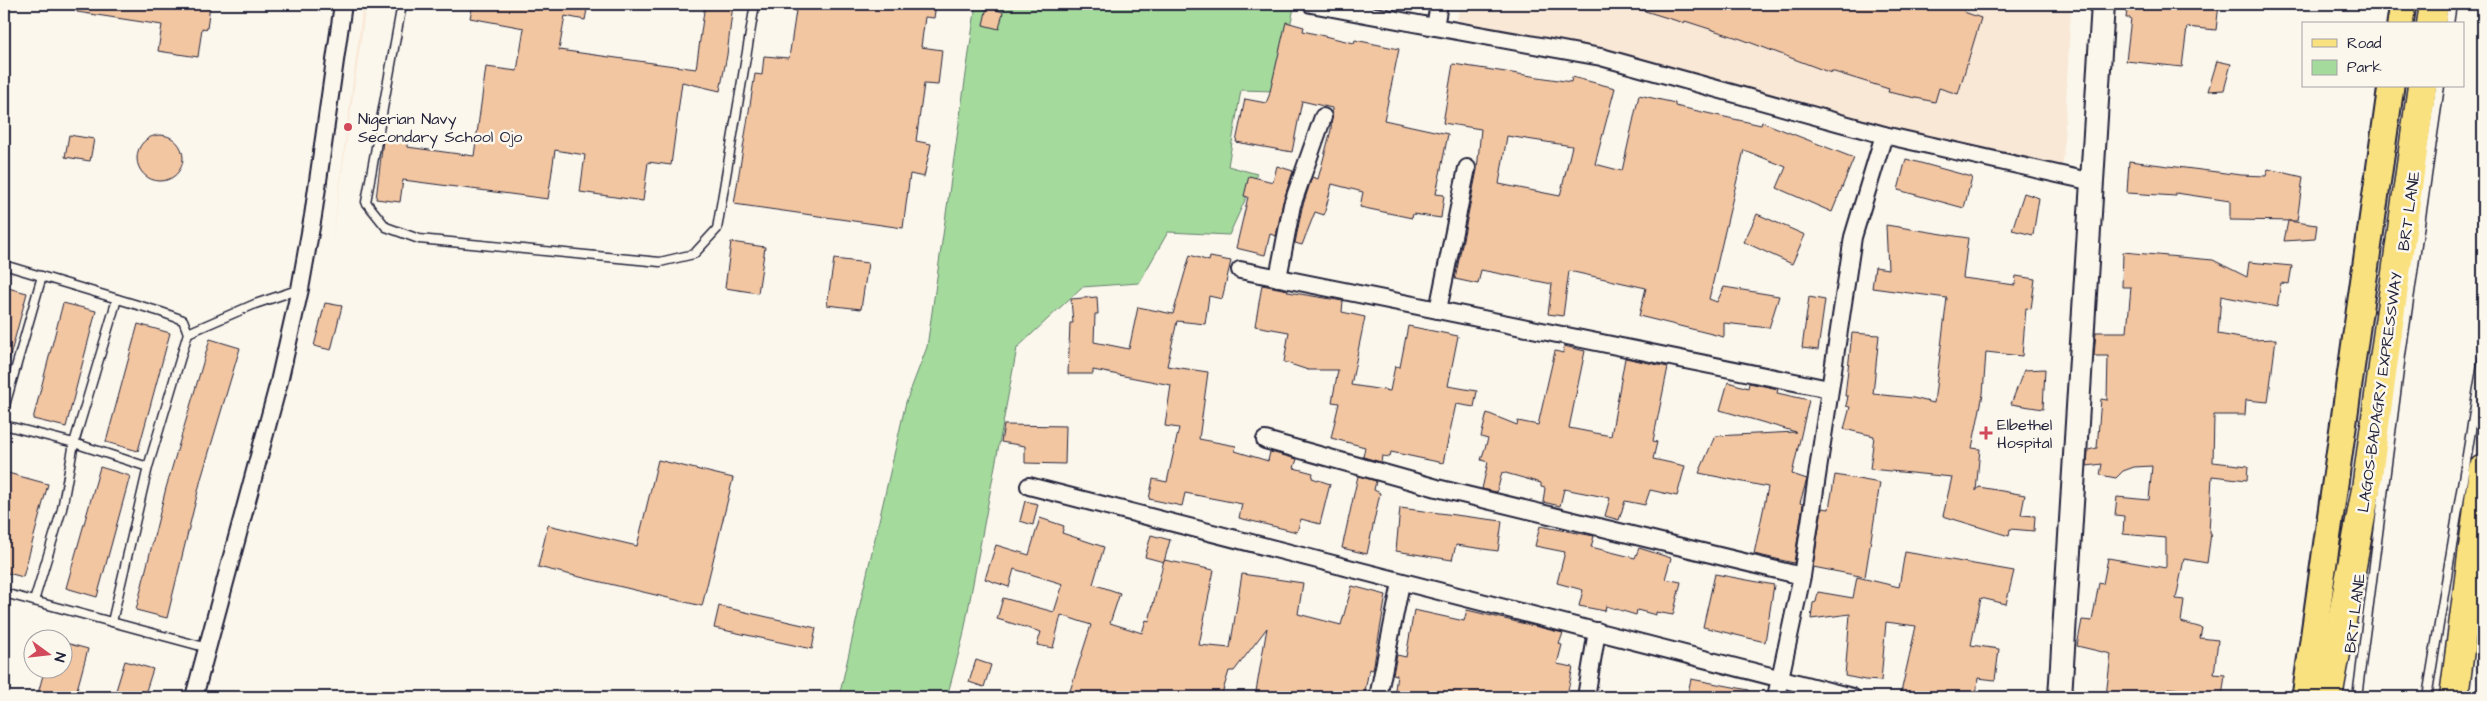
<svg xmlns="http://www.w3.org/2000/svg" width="2487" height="701" viewBox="0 0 2487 701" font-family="'Architects Daughter',sans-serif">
<rect width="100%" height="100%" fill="#fbf7ec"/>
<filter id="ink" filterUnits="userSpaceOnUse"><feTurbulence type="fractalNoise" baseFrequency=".02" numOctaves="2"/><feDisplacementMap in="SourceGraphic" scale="10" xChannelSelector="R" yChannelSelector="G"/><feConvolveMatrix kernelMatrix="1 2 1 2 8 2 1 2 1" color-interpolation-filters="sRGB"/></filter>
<g filter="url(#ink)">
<g fill="#f9e8d6">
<path d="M 363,4 L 366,4 L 331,250 Z"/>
<path d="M 1460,4 L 2071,4 L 2062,182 L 1608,53 L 1457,20 Z"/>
</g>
<path fill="#a5da9d" stroke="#647e6c" d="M 976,4 L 1295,4 L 1275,91 L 1241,90 L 1228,166 L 1257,174 L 1229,235 L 1168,232 L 1139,283 L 1082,287 L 1017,348 L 963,637 L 947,697 L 839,697 L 906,402 L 927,347 Z"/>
<g fill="#f3c6a2" stroke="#22223b" fill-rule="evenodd">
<path d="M 78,4 L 210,4 L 207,29 L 202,28 L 198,57 L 158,51 L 162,25 L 77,12 Z"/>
<path d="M 473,4 L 588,4 L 585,20 L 565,16 L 559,50 L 696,69 L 705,4 L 733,4 L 727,55 L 720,91 L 682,82 L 671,165 L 648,162 L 643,201 L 580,192 L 585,155 L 555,150 L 548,199 L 403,180 L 400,202 L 376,199 L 383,140 L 407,142 L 407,147 L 474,156 L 486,67 L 517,71 L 524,28 L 470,18 Z"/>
<path d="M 797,4 L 936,4 L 934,18 L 925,17 L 921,47 L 942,50 L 938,85 L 924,84 L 916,141 L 931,144 L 924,177 L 910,174 L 903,228 L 734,204 L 755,74 L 762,75 L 764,56 L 789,58 Z"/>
<path d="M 1632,4 L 1966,4 L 1964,12 L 1981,18 L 1958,94 L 1939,88 L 1935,102 L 1888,92 L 1889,89 L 1831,71 L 1831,73 L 1741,39 L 1685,21 L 1684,23 L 1632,7 Z"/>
<path d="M 2128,4 L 2219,4 L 2216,30 L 2187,27 L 2182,67 L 2126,61 L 2131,18 L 2126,18 Z"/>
<path d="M 987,7 L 1003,12 L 999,29 L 983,25 Z"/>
<path d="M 1286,22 L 1304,27 L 1303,31 L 1354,43 L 1355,40 L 1399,49 L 1384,120 L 1448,134 L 1436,194 L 1444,195 L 1441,218 L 1413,214 L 1412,218 L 1360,207 L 1363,192 L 1332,184 L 1324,215 L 1315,212 L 1302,245 L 1295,243 L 1302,208 L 1312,177 L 1318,179 L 1331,130 L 1332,108 L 1302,101 L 1292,152 L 1236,142 L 1245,99 L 1266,103 L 1269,96 Z"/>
<path d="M 2217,61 L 2231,64 L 2224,90 L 2208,91 Z"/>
<path d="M 1453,64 L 1571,82 L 1572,77 L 1615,88 L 1595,164 L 1622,171 L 1639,95 L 1675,103 L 1675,106 L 1761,125 L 1762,122 L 1854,158 L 1832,212 L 1777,188 L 1786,167 L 1744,150 L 1709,299 L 1717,302 L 1724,287 L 1779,296 L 1769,328 L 1724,323 L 1724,337 L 1639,316 L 1646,288 L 1569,271 L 1563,316 L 1548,314 L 1552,284 L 1481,270 L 1478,284 L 1455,279 L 1477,170 L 1481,129 L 1443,123 ZM 1507,136 L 1572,146 L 1560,196 L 1499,184 Z"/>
<circle cx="160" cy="158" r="23"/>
<path d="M 69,135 L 94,139 L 90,161 L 65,157 Z"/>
<path d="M 1906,159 L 1972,177 L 1964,208 L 1898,190 Z"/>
<path d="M 2129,161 L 2241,175 L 2266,176 L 2268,169 L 2303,177 L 2297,221 L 2230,220 L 2230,201 L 2176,193 L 2176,196 L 2127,193 Z"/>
<path d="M 1277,166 L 1293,171 L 1283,202 L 1276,236 L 1270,234 L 1265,255 L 1236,248 L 1248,197 L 1244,196 L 1249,176 L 1273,182 Z"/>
<path d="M 2024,193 L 2039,198 L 2033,235 L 2012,230 Z"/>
<path d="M 1757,214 L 1805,235 L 1792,264 L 1744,242 Z"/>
<path d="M 2288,221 L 2317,225 L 2315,239 L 2284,241 Z"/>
<path d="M 1886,225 L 1968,238 L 1963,278 L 2015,285 L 2016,276 L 2035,279 L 2031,309 L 2026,308 L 2022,356 L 1986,352 L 1983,394 L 1972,448 L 1980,449 L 1976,491 L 1979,487 L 2025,495 L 2021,515 L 2035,516 L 2034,531 L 2010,529 L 2009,536 L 1943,516 L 1952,477 L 1870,469 L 1874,436 L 1844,429 L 1850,407 L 1846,406 L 1848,396 L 1845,396 L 1852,333 L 1879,335 L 1873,394 L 1913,398 L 1934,403 L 1947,298 L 1872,288 L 1875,267 L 1888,269 Z"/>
<path d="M 731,242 L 765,247 L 758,293 L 725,288 Z"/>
<path d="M 2123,252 L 2213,260 L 2247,277 L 2249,262 L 2292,266 L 2289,284 L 2281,283 L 2277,307 L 2221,296 L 2218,334 L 2252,340 L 2276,339 L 2268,402 L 2246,400 L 2245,415 L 2214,415 L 2213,462 L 2248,466 L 2247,480 L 2212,476 L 2209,533 L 2211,533 L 2207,563 L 2184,559 L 2176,599 L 2184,600 L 2181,622 L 2202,628 L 2200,638 L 2218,640 L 2214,674 L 2225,675 L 2222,697 L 2203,697 L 2204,693 L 2169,688 L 2169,697 L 2106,696 L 2111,654 L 2077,646 L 2082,620 L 2092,621 L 2099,583 L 2103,584 L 2108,558 L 2166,568 L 2166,538 L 2123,534 L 2124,516 L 2115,515 L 2117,497 L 2149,500 L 2152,466 L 2134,467 L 2123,471 L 2116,478 L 2100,475 L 2102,464 L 2087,466 L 2088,450 L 2097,448 L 2101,399 L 2107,400 L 2108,356 L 2094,356 L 2096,332 L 2127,332 L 2131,287 L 2122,287 Z"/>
<path d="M 1190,255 L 1209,261 L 1210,257 L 1231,261 L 1222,299 L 1209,296 L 1205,324 L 1177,321 L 1167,366 L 1208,372 L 1199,439 L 1236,446 L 1235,451 L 1268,461 L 1270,452 L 1297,459 L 1294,468 L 1313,473 L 1312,478 L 1330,484 L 1320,524 L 1301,519 L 1297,532 L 1239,518 L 1242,504 L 1185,493 L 1182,506 L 1149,499 L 1153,479 L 1167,482 L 1179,428 L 1165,426 L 1171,385 L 1093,370 L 1093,374 L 1068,374 L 1070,323 L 1073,323 L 1071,299 L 1097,297 L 1098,314 L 1095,314 L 1094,342 L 1129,349 L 1138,307 L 1173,314 Z"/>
<path d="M 834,259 L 868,263 L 861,309 L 827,305 Z"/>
<path d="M 1262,285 L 1288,290 L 1288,292 L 1343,301 L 1342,312 L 1365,317 L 1351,385 L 1390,391 L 1395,366 L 1400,367 L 1408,326 L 1458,336 L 1448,386 L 1477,391 L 1474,407 L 1456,404 L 1443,463 L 1391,452 L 1390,457 L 1382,456 L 1381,462 L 1363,457 L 1365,447 L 1331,438 L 1339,403 L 1332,402 L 1338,370 L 1308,370 L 1284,362 L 1289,332 L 1255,326 Z"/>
<path d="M 4,287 L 27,293 L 8,364 L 4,363 Z"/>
<path d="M 1809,297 L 1825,300 L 1818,350 L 1802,348 Z"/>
<path d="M 63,303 L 96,311 L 66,427 L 33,419 Z"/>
<path d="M 325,303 L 342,306 L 331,350 L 314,346 Z"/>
<path d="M 138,324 L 170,333 L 138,451 L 106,442 Z"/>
<path d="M 210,339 L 240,348 L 201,479 L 167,618 L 136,610 L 166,488 Z"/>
<path d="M 1564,346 L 1585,351 L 1569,428 L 1611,436 L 1625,358 L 1668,367 L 1653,441 L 1657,442 L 1653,459 L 1685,466 L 1677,496 L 1650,490 L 1645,505 L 1625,501 L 1619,520 L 1605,516 L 1610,498 L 1564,489 L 1560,506 L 1543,502 L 1545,488 L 1541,487 L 1541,483 L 1502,472 L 1497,492 L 1482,489 L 1488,462 L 1481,460 L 1488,439 L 1481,437 L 1487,413 L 1517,425 L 1518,421 L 1538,425 L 1555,351 L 1563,353 Z"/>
<path d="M 2045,369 L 2043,409 L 2011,404 L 2024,370 Z"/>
<path d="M 1728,382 L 1748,388 L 1749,383 L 1778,389 L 1777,393 L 1809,400 L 1792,474 L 1807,479 L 1800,503 L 1803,504 L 1794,563 L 1754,554 L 1768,487 L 1699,473 L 1715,436 L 1796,432 L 1720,410 Z"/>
<path d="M 1004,425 L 1066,426 L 1065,464 L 1025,463 L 1025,446 L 1001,442 Z"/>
<path d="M 658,460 L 733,478 L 702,606 L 538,567 L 548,525 L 637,546 Z"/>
<path d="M 100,467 L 130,476 L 97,597 L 66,588 Z"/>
<path d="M 8,473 L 48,484 L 23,577 L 4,572 L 4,489 Z"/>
<path d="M 1835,475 L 1880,483 L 1865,577 L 1813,567 L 1822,508 L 1829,509 Z"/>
<path d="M 1358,476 L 1376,481 L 1374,490 L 1380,493 L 1367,554 L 1342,548 Z"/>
<path d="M 1025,501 L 1038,504 L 1033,525 L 1020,521 Z"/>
<path d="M 1400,508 L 1502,521 L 1498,551 L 1456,545 L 1452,560 L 1396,551 Z"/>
<path d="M 1040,518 L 1064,526 L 1062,533 L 1104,547 L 1093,584 L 1120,593 L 1110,623 L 1142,633 L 1146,620 L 1149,621 L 1164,560 L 1214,570 L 1199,645 L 1230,648 L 1242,574 L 1303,583 L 1298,614 L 1341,625 L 1352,586 L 1386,595 L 1373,670 L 1369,669 L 1364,697 L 1255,697 L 1267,628 L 1234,671 L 1229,671 L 1221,697 L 1118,697 L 1105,694 L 1104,697 L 1089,697 L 1070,691 L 1091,625 L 1061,615 L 1053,648 L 1037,645 L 1041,632 L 997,619 L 1003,598 L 1054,612 L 1063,584 L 1014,569 L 1009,587 L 985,579 L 996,545 L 1029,555 Z"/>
<path d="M 1540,526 L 1594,536 L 1591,547 L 1635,558 L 1639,548 L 1671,558 L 1665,579 L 1681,582 L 1673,615 L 1656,612 L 1656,615 L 1637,610 L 1636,615 L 1606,606 L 1605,611 L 1579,606 L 1583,590 L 1557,583 L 1565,552 L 1535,546 Z"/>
<path d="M 1151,535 L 1170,540 L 1164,562 L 1145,557 Z"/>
<path d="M 1905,552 L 2014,571 L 2006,604 L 1981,598 L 1971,645 L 1999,649 L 1995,680 L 1978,678 L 1976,697 L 1900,697 L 1916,626 L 1886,622 L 1881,681 L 1865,680 L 1845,676 L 1850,614 L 1811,619 L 1813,603 L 1816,602 L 1818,592 L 1853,598 L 1857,577 L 1899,587 Z"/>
<path d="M 1715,574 L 1774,585 L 1765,642 L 1703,627 Z"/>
<path d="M 719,606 L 816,628 L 812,649 L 714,628 Z"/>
<path d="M 1414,610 L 1464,621 L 1467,610 L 1563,633 L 1559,644 L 1562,645 L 1557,664 L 1573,667 L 1567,695 L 1556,692 L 1555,697 L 1394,697 L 1397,675 L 1393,674 L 1397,655 L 1406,657 Z"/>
<path d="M 62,642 L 88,649 L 75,697 L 37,697 L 45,668 L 62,668 Z"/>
<path d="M 976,660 L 991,665 L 984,687 L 969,682 Z"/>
<path d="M 125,661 L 153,669 L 144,697 L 114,697 Z"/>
<path d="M 1691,679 L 1749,690 L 1748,697 L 1687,697 Z"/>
</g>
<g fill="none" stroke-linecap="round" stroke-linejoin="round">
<g stroke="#22223b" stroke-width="11">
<g id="service">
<path d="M 402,4 L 366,202 L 386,227 L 419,239 L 660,262 L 694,254 L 717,229 L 755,4"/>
<path d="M 2449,24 L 2452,4"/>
<path d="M 4,265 L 161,312 L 183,320 L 188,333 L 148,467 L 112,622"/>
<path d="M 188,333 L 255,304 L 300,289"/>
<path d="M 4,409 L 42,276"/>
<path d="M 4,425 L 74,443 L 148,467"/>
<path d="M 4,593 L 208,648"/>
<path d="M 34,601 L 62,509 L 74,443 L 117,299"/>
<path d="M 2357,697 L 2401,355 L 2440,86"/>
<path d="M 2427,697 L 2483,358"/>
</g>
</g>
<g stroke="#22223b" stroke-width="20">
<g id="minor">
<path d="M 1311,4 L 1435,27"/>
<path d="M 1439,4 L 1435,27 L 1601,57 L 1884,135 L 2093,182"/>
<path d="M 1240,270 L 1829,389"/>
<path d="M 1278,278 L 1292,205 L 1323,117"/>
<path d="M 1438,310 L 1467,168"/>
<path d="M 1265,440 L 1437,488 L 1802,576"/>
<path d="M 1029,486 L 1852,697"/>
<path d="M 194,697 L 279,382 L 300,289 L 313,216 L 343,4"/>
<path d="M 1378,697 L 1401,583"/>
<path d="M 1586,697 L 1597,631"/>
<path d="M 1776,697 L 1802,576 L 1853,237 L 1884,135"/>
</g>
</g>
<g stroke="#22223b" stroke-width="26">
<path id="secondary" d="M 2060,697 L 2103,4"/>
</g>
<g stroke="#22223b" stroke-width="29">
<g id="primary">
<path d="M 2400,24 L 2403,4"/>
<path d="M 2305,697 L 2391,86"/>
</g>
</g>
<g stroke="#22223b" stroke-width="31">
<g id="motorway">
<path d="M 2431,24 L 2434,4"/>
<path d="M 2328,697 L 2366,489 L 2422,86"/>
<path d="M 2454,697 L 2483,469"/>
</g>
</g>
<use href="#service" stroke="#fbf7ec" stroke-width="8"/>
<use href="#minor" stroke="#fbf7ec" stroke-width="16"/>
<use href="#secondary" stroke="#fbf7ec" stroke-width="22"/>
<use href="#primary" stroke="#fae180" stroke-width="25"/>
<use href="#motorway" stroke="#fae180" stroke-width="28"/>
</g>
</g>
<g fill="#d1495b" stroke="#fbf7ec" stroke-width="2">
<circle cx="348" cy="127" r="5"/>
<path d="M1983.5 425.5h5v5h5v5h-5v5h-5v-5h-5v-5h5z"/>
</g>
<g text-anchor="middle" stroke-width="5" stroke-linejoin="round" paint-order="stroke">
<g font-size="16" fill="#22223b" stroke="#fbf7ec" text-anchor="start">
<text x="358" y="124">Nigerian Navy<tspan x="358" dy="18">Secondary School Ojo</tspan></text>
<text x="1997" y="430">Elbethel<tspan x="1997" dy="18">Hospital</tspan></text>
</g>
<g font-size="16" fill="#22223b" stroke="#fbf7ec">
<text transform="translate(2408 211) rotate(-82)" y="6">BRT LANE</text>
<text transform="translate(2379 392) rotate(-82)" y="6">LAGOS-BADAGRY EXPRESSWAY</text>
<text transform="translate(2354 613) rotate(-83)" y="6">BRT LANE</text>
</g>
</g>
<rect width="2487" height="701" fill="none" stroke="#fbf7ec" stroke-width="20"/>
<rect x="10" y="10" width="2467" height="681" fill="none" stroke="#22223b" stroke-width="2" filter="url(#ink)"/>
<rect x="2302" y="22" width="162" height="65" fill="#fbf7ec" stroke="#a4a2a5"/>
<rect x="2312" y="39" width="25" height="8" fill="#fae180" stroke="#a4a2a5"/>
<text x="2347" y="48" font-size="15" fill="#22223b">Road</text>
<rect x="2312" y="60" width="25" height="15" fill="#a5da9d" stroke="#a4a2a5"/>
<text x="2347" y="72" font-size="15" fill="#22223b">Park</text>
<g transform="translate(48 654) rotate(105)"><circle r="24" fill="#fbf7ec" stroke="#a4a2a5"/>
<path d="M0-4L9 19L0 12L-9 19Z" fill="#d1495b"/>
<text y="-8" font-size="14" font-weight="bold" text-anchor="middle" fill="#22223b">N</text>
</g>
</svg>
